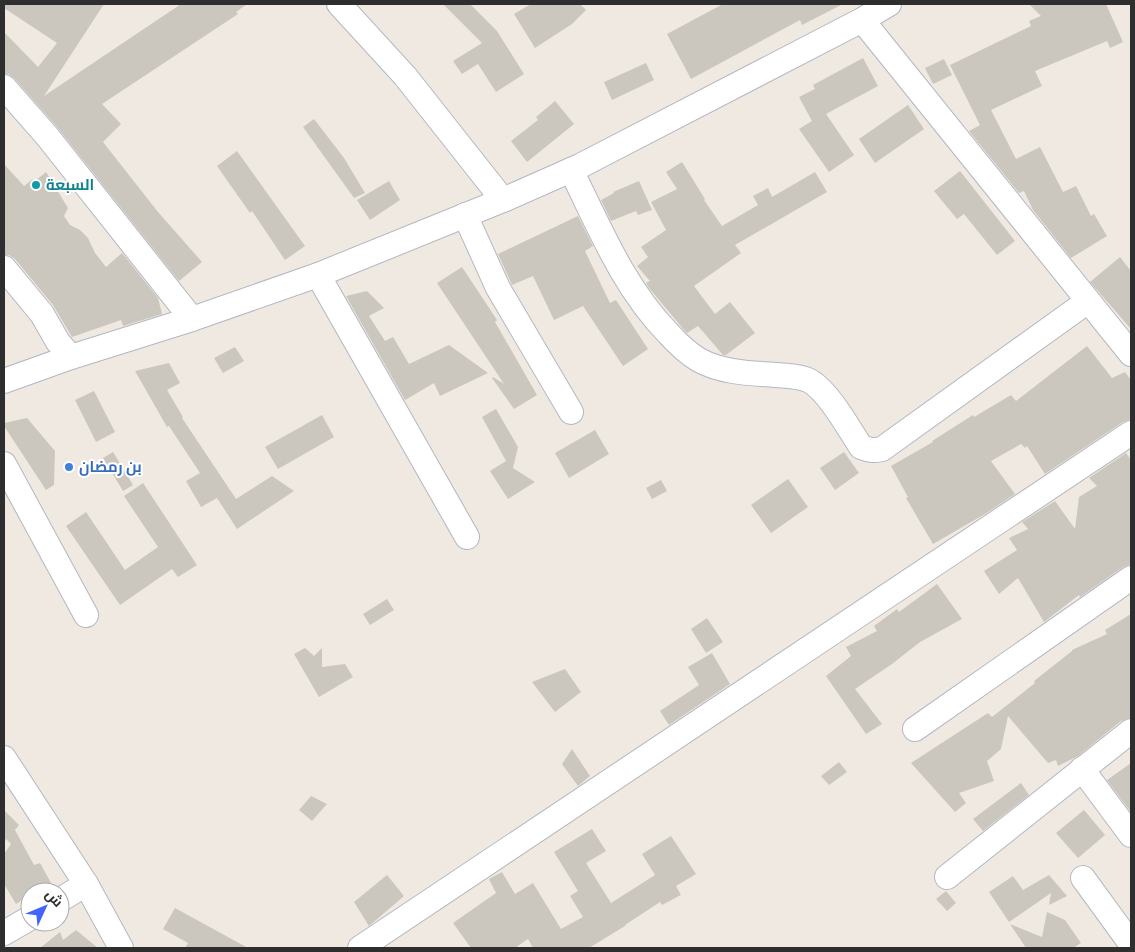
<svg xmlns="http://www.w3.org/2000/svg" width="1135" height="952" viewBox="0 0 1135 952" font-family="'IBM Plex Sans',Cairo,sans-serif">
<rect width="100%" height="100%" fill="#efe9e1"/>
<g fill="#cbc7bf">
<path d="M 4,4 L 104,4 L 44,96 L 181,4 L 247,4 L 236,12 L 238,14 L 102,104 L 121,124 L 103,142 L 158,212 L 202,262 L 179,281 L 57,127 L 14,78 L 9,74 L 4,74 L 4,32 L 38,67 L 57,43 L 4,8 Z"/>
<path d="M 443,4 L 470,4 L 497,31 L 524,74 L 496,92 L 478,64 L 462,74 L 453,61 L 482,43 Z"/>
<path d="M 531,4 L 580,4 L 586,10 L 572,24 L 535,48 L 514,14 Z"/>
<path d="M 723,4 L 843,4 L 802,25 L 800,20 L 691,79 L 667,34 Z"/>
<path d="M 1029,4 L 1106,4 L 1123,42 L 1110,48 L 1107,41 L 1035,71 L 1042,86 L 991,110 L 1016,159 L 1040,147 L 1063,192 L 1076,186 L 1091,216 L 1094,214 L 1107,236 L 1071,258 L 1033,210 L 1024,191 L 1019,193 L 969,131 L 980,125 L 950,65 L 1031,26 L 1029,21 L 1041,16 Z"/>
<path d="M 863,58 L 878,86 L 826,114 L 854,155 L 829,172 L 799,129 L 812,121 L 799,97 L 815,89 L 813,85 Z"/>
<path d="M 944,59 L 952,75 L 933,84 L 925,68 Z"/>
<path d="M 646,63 L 654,80 L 612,100 L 604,82 Z"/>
<path d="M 555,101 L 574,124 L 527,162 L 511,141 L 538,120 L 536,117 Z"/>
<path d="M 908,105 L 924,129 L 875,163 L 859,139 Z"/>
<path d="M 314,119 L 344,158 L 365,193 L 354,198 L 303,127 Z"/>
<path d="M 237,151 L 305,246 L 285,260 L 252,211 L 250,213 L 217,166 Z"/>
<path d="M 682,162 L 705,199 L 704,200 L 722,226 L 758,205 L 753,196 L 768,188 L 772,197 L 815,172 L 827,192 L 735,245 L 741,253 L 694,286 L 715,314 L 730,302 L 755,333 L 726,355 L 723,355 L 698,326 L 687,333 L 685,331 L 649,288 L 646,283 L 650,281 L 637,266 L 648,257 L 641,247 L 666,230 L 651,202 L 677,189 L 666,172 Z"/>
<path d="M 4,164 L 24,186 L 33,179 L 35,181 L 46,172 L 68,208 L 64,216 L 70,225 L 80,230 L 88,238 L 95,253 L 106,267 L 122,253 L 158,298 L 162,314 L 123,326 L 121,320 L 72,337 L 53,305 L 15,259 L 9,255 L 4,255 Z"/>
<path d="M 960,171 L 1015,241 L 997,255 L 964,214 L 957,219 L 934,191 Z"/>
<path d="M 389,181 L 400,200 L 370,220 L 357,200 Z"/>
<path d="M 639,181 L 652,210 L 638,215 L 636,211 L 611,221 L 601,200 L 614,193 L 613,192 Z"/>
<path d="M 578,216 L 593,246 L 585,251 L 610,303 L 616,300 L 648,349 L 623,366 L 583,306 L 554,320 L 533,276 L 512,285 L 498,254 Z"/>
<path d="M 1120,257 L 1131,271 L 1131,329 L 1090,282 Z"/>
<path d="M 462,267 L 497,320 L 495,322 L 537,395 L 514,409 L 492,378 L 493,377 L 504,384 L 437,283 Z"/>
<path d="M 367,291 L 384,308 L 369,316 L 385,341 L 393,337 L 409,364 L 449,345 L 488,373 L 440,396 L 434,383 L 405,400 L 346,296 Z"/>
<path d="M 1087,346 L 1112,378 L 1125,372 L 1131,380 L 1131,419 L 1123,422 L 1045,474 L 1027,446 L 1025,448 L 1021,444 L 991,461 L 1015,494 L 985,514 L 933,544 L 906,498 L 908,497 L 891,466 L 933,442 L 932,441 L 973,415 L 974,417 L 1011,395 L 1016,401 Z"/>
<path d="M 235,347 L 244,361 L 223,373 L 214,358 Z"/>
<path d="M 169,363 L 180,383 L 167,390 L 183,417 L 182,418 L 236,499 L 272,476 L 294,491 L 237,529 L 217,498 L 201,507 L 186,481 L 200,473 L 169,426 L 167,427 L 135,371 Z"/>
<path d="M 94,391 L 115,432 L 96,442 L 75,400 Z"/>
<path d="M 496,409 L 518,447 L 513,468 L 535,482 L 508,499 L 490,471 L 506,461 L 482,417 Z"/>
<path d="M 322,415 L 334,437 L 278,469 L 265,447 Z"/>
<path d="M 27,418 L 55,451 L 54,485 L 46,490 L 4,426 L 4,423 Z"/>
<path d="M 595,430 L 609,454 L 569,478 L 555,453 Z"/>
<path d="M 113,452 L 133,485 L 123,491 L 103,458 Z"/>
<path d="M 844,452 L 859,473 L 835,490 L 820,468 Z"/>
<path d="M 1126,453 L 1131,460 L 1131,564 L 1123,567 L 1080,597 L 1079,595 L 1044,622 L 1018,578 L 999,594 L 984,571 L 1017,550 L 1009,538 L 1028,529 L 1022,522 L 1055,501 L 1075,529 L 1079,497 L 1097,486 L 1089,478 Z"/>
<path d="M 788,479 L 808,507 L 771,533 L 751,505 Z"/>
<path d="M 661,480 L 667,491 L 652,499 L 646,488 Z"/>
<path d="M 143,483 L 197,565 L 178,577 L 172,569 L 120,605 L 66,526 L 86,512 L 125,570 L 158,547 L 124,496 Z"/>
<path d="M 937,584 L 962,619 L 920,642 L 892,664 L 855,689 L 882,724 L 866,734 L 826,676 L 851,656 L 846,647 L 877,631 L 874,626 L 897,609 L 899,612 Z"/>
<path d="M 387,599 L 394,610 L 370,625 L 363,614 Z"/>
<path d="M 1131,614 L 1131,718 L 1121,721 L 1078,756 L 1058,766 L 1056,760 L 1048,763 L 1008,716 L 1001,749 L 987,761 L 994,781 L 959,793 L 966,803 L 955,812 L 911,763 L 988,713 L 992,717 L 1035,683 L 1034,681 L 1072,651 L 1072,650 L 1107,634 L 1105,630 Z"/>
<path d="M 707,618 L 723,642 L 706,653 L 691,629 Z"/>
<path d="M 305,648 L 314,656 L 322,648 L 322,667 L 345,664 L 353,677 L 319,697 L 294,654 Z"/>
<path d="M 712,653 L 730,684 L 669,725 L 660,711 L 699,685 L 688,667 Z"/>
<path d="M 565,669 L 581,692 L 555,712 L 532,682 Z"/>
<path d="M 572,749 L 590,776 L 578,786 L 562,764 Z"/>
<path d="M 839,762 L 847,772 L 829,785 L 821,776 Z"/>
<path d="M 1131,763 L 1131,812 L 1107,780 Z"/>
<path d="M 1021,783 L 1029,795 L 983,831 L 973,819 Z"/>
<path d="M 311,796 L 327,804 L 312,821 L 299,810 Z"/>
<path d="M 4,810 L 19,825 L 15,830 L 34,865 L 40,863 L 51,883 L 36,892 L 30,892 L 30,895 L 16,904 L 4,884 L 4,854 L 11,844 L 6,839 L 4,842 Z"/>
<path d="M 1084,810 L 1105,835 L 1078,858 L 1056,833 Z"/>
<path d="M 592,829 L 606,851 L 586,863 L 611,903 L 655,875 L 642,854 L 671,836 L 696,874 L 676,886 L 681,895 L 662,905 L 660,902 L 625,925 L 625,926 L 589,948 L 533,948 L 528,939 L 515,948 L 471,948 L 453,923 L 496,893 L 489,879 L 502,872 L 515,894 L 533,883 L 561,929 L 583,917 L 570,896 L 578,891 L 554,852 Z"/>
<path d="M 387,875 L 404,896 L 369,926 L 354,902 Z"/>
<path d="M 1049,875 L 1067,896 L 1049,905 L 1051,893 L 1009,922 L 989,892 L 1013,876 L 1023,890 Z"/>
<path d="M 946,891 L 956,903 L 947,911 L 936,899 Z"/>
<path d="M 175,908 L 248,948 L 185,948 L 188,943 L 163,929 Z"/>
<path d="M 1047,912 L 1065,920 L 1081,943 L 1073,948 L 1026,948 L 1010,924 L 1042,937 Z"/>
<path d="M 76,930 L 98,948 L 40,948 L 60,932 L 63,940 Z"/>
</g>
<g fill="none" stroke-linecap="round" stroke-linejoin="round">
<g stroke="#b4b7c1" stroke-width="26">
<g id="minor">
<path d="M 339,4 L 405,76 L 503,200"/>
<path d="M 862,20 L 1131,354"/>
<path d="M 4,87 L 47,136 L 192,319"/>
<path d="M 571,170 C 599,226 623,287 668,333 C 677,343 687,353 699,360 C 723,373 750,373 777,375 C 787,376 801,376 810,381 C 829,392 849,429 861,447 C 869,450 874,451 882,449 L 1088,301"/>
<path d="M 465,215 L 498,288 L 571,412"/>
<path d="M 4,268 L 42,314 L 58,342 L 71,357"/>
<path d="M 318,275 L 467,537"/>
<path d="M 4,381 L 71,357 L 192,319 L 318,275 L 503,200 L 580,166 L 862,20 L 889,4"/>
<path d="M 4,464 L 86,615"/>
<path d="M 915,729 L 1131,578"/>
<path d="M 4,758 L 86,884 L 121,948"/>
<path d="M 1082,769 L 1131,835"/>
<path d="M 947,877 L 1131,731"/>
<path d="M 1083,878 L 1131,944"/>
<path d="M 60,900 L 86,884"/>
<path d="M 4,933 L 30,918"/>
<path d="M 360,948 L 1131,433"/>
</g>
</g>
<use href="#minor" stroke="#fff" stroke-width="24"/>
</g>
<circle fill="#0f9aa8" stroke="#fff" stroke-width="2" cx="36" cy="185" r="5"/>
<circle fill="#3f7fe0" stroke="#fff" stroke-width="2" cx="69" cy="467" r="5"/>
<g text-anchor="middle" stroke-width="4" stroke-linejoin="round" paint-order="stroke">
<g font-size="15" font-weight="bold" fill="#0d838f" stroke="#fff" text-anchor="start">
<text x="46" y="190">السبعة</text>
</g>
<g font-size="15" font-weight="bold" fill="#366cbe" stroke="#fff" text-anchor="start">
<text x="79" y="472">بن رمضان</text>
</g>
</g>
<rect width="1135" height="952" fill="none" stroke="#2e2e2e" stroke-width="10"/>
<g transform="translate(45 907) rotate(46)"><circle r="24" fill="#ffffff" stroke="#ababab"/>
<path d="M0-4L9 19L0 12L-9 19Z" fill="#4264fb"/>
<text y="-8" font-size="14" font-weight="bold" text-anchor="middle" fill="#2e2e2e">ش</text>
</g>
</svg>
